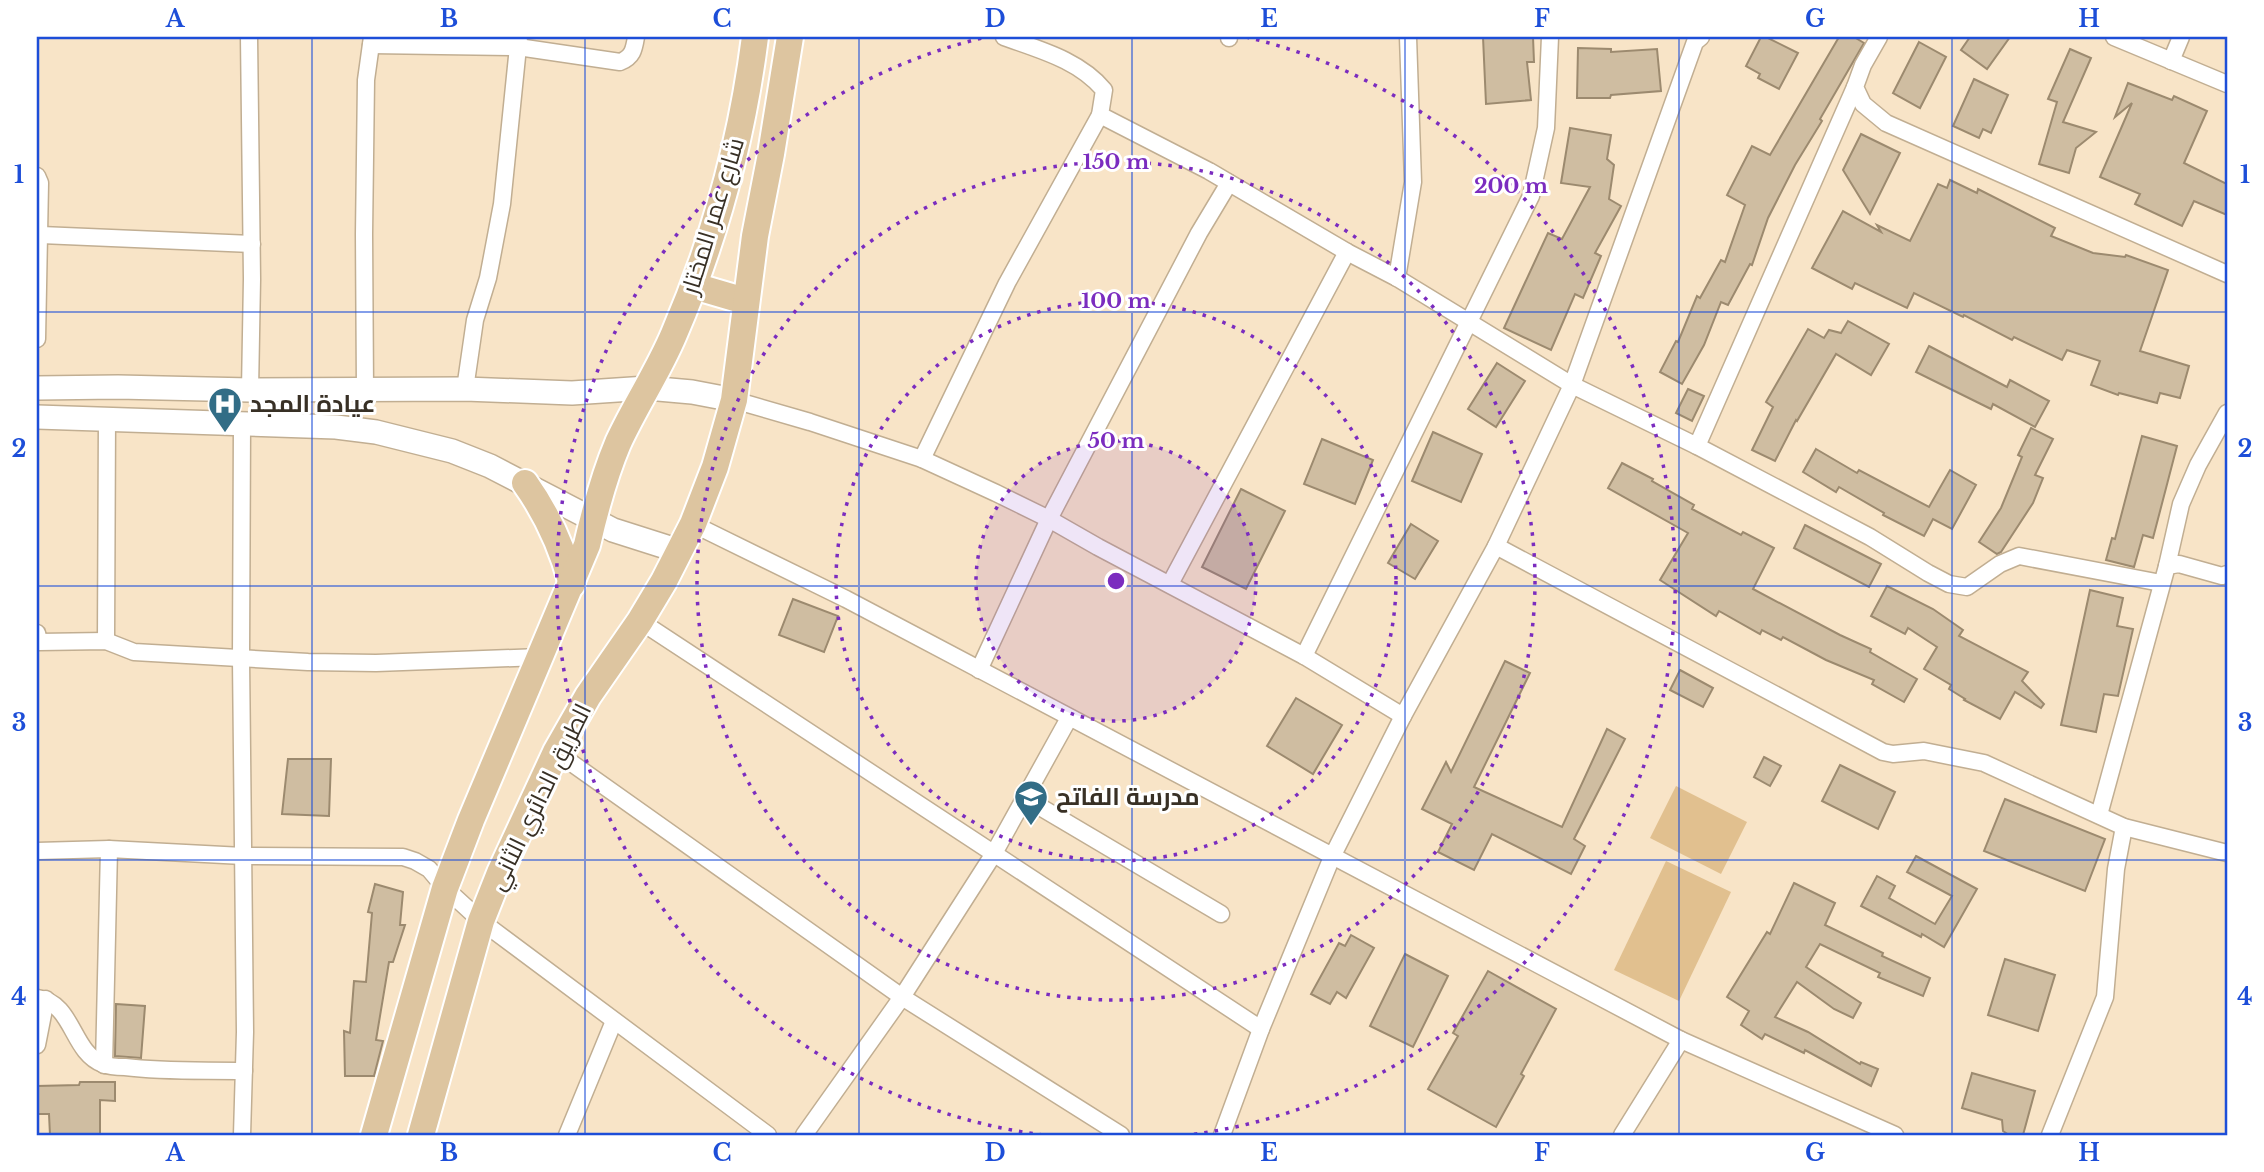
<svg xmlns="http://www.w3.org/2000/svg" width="2264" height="1172" viewBox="0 0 2264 1172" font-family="'Libre Baskerville',Cairo,serif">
<rect width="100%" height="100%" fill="#f8e4c7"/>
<g fill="#e1c08f">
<path d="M 1676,786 L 1747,822 L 1721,874 L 1650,838 Z"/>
<path d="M 1666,861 L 1731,892 L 1679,1001 L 1614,970 Z"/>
</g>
<g fill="#cfbda1" stroke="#9c8a6f" stroke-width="2">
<path d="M 1483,37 L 1533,37 L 1534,62 L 1527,62 L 1531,100 L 1486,104 Z"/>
<path d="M 1761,37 L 1766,37 L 1798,53 L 1779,89 L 1758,78 L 1760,74 L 1746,66 Z"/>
<path d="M 1839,37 L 1854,37 L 1864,43 L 1820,119 L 1822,121 L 1795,165 L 1768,218 L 1752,265 L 1750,264 L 1728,305 L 1721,302 L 1704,345 L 1682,384 L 1660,372 L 1676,341 L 1678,342 L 1697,296 L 1700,298 L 1721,260 L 1725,262 L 1745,205 L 1727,195 L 1752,146 L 1770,155 Z"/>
<path d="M 1970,37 L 2010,37 L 1987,69 L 1961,50 Z"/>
<path d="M 1919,42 L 1946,57 L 1920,108 L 1893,93 Z"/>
<path d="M 1578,48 L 1611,49 L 1611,52 L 1657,49 L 1661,91 L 1611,95 L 1610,98 L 1577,98 Z"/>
<path d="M 2070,49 L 2091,58 L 2063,122 L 2096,132 L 2076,148 L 2069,173 L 2039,164 L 2057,102 L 2048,99 Z"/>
<path d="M 1974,79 L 2008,95 L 1991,133 L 1983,129 L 1979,138 L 1953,126 Z"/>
<path d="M 2128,83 L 2172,100 L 2174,96 L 2207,111 L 2184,163 L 2227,184 L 2227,215 L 2194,201 L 2182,226 L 2135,204 L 2140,194 L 2100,177 L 2132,103 L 2115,117 Z"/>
<path d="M 1570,128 L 1611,135 L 1607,159 L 1614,165 L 1609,199 L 1621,206 L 1595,253 L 1601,256 L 1583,298 L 1575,294 L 1551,350 L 1504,328 L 1548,233 L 1562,239 L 1590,187 L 1561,183 Z"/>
<path d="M 1861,134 L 1900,153 L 1870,214 L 1843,170 Z"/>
<path d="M 1950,180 L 1977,193 L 1978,189 L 2055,228 L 2051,236 L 2093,253 L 2125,257 L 2126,255 L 2168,270 L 2140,351 L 2189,366 L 2180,398 L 2160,393 L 2157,403 L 2119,393 L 2118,395 L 2091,385 L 2100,361 L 2067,350 L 2062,360 L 2014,337 L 2012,340 L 1964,315 L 1963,317 L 1914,293 L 1907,308 L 1855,283 L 1852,289 L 1812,268 L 1843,211 L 1881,232 L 1877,225 L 1910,241 L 1938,184 L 1947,188 Z"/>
<path d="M 1848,321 L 1889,344 L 1871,375 L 1836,354 L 1797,421 L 1796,420 L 1775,461 L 1752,450 L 1773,407 L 1766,402 L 1808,329 L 1824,338 L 1829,330 L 1841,333 Z"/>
<path d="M 1929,346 L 2007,387 L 2010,380 L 2049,401 L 2035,427 L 1993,404 L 1991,409 L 1916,372 Z"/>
<path d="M 1497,363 L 1525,381 L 1496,427 L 1468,409 Z"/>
<path d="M 1688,389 L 1704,396 L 1692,421 L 1676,413 Z"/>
<path d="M 2031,428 L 2053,439 L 2035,475 L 2043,478 L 2033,503 L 2001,552 L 1997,554 L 1979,542 L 2001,508 L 2022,457 L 2018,455 Z"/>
<path d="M 1433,432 L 1482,454 L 1461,502 L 1412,481 Z"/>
<path d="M 2142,436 L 2177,446 L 2153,538 L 2143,535 L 2134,567 L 2106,560 L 2112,538 L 2115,539 Z"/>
<path d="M 1322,439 L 1373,460 L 1355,504 L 1304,484 Z"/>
<path d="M 1816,449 L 1857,473 L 1859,470 L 1929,507 L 1950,470 L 1976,485 L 1952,529 L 1933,519 L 1924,536 L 1883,515 L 1884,513 L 1839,487 L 1836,492 L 1803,472 Z"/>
<path d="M 1622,463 L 1653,479 L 1652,481 L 1694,505 L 1692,509 L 1741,535 L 1743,532 L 1774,548 L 1753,589 L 1840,635 L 1871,649 L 1870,652 L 1917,679 L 1904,702 L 1872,684 L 1874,680 L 1826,660 L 1783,637 L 1781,640 L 1762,630 L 1760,634 L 1719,611 L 1716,616 L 1660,580 L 1688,533 L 1608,488 Z"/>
<path d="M 1241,489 L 1285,511 L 1246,589 L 1202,567 Z"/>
<path d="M 1411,524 L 1438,541 L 1415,579 L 1388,563 Z"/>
<path d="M 1805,525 L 1881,564 L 1869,587 L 1794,548 Z"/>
<path d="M 1887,586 L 1933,609 L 1963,630 L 1959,636 L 2028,672 L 2022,681 L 2044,704 L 2041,708 L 2015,692 L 2000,719 L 1964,700 L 1965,699 L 1949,689 L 1951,685 L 1924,669 L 1937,647 L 1908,628 L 1905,634 L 1871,616 Z"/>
<path d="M 2090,590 L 2123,598 L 2117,626 L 2133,629 L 2118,696 L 2104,694 L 2096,732 L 2061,725 Z"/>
<path d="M 793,599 L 838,616 L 824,652 L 779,635 Z"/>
<path d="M 1505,661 L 1530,673 L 1474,787 L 1562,827 L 1607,729 L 1625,739 L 1574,839 L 1585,846 L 1571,874 L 1492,834 L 1474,870 L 1438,852 L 1452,824 L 1422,809 L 1446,762 L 1451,772 Z"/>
<path d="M 1680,670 L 1713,688 L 1703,707 L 1670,690 Z"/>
<path d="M 1296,698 L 1342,725 L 1313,774 L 1267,746 Z"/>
<path d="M 1764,757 L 1781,766 L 1770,786 L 1754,777 Z"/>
<path d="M 288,759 L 331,759 L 329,816 L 282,814 Z"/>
<path d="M 1840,765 L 1895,792 L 1878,829 L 1822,801 Z"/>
<path d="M 2005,799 L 2105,839 L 2085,891 L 1984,851 Z"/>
<path d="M 1916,856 L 1977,889 L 1944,947 L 1922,934 L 1921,937 L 1861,906 L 1877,876 L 1895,886 L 1889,898 L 1935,924 L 1952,896 L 1907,872 Z"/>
<path d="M 1794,883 L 1835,903 L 1825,925 L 1883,953 L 1882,956 L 1930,978 L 1923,996 L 1878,977 L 1880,973 L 1820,944 L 1806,967 L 1861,1003 L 1853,1018 L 1834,1009 L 1797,982 L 1775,1017 L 1808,1032 L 1860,1064 L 1861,1062 L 1878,1069 L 1871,1086 L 1805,1050 L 1804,1053 L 1765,1034 L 1762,1039 L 1741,1025 L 1749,1011 L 1727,997 L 1767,932 L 1770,934 Z"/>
<path d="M 375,884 L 403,892 L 400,925 L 405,925 L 393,962 L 389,962 L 376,1040 L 383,1041 L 374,1076 L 345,1076 L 344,1031 L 350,1033 L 354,981 L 366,982 L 372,913 L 368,912 Z"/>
<path d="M 1351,935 L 1374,948 L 1346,998 L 1337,992 L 1330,1004 L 1311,994 L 1339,943 L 1345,946 Z"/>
<path d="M 1405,954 L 1448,976 L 1413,1047 L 1370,1026 Z"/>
<path d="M 2005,959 L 2055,975 L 2038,1031 L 1988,1015 Z"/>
<path d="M 1488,971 L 1556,1009 L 1521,1074 L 1524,1076 L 1496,1127 L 1428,1089 L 1458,1036 L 1453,1033 Z"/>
<path d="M 116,1004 L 145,1006 L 141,1058 L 115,1056 Z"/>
<path d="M 1972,1073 L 2035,1091 L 2023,1135 L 2009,1135 L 2003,1131 L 2002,1120 L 1962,1108 Z"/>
<path d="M 80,1082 L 115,1082 L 115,1101 L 100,1100 L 100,1135 L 50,1135 L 49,1114 L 37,1114 L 37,1086 L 79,1085 Z"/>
</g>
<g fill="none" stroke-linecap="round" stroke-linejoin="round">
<g stroke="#c1ae92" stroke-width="19">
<g id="minor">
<path d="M 249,37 L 252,279 L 250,390"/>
<path d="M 1004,37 C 1040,50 1079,60 1104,90 L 1100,115 L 1209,171 L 1347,252 L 1397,278 L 1572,385 L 1697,446 L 1870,537 L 1928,573 L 1949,584 L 1967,587 L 2000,564 L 2019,556 L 2161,583"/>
<path d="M 1229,37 L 1229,38"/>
<path d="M 1879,37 L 1863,65 L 1855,87 L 1863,104 L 1886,123 L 2227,274"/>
<path d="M 2114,37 L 2227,84"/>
<path d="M 371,45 L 518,47 L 620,62 C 633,57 634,49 636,37"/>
<path d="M 2171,61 L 2181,37"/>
<path d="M 37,176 L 40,183 L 37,339"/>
<path d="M 41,235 L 252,244"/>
<path d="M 1397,278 L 1413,182 L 1408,37"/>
<path d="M 465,389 L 475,320 L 488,278 L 502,204 L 519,37"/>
<path d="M 365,390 L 364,234 L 366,80 L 372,37"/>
<path d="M 734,400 L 810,422 L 922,459 L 996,493 L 1049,519 L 1098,547 L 1304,656 L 1403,716"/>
<path d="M 1697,446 L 1855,87"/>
<path d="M 922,459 L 1007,283 L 1100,115"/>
<path d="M 693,524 L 846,599 L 1681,1040 L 1895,1135"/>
<path d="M 1496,546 L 1883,752 L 1893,754 L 1924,751 L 1984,763 L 2124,827 L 2227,853"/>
<path d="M 2167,566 L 2181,504 L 2198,465 L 2227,413"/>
<path d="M 1170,584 L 1347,252"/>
<path d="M 640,621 L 1261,1029"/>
<path d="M 37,633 L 39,642 L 106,641 L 134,652 L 308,662 L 376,663 L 540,657"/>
<path d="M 106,641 L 107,418"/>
<path d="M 1304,656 L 1531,196 L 1546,128 L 1550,37"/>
<path d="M 979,670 L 1049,519 L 1199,233 L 1229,183"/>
<path d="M 556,752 L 902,997 L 1121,1135"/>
<path d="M 1025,798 L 1221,914"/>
<path d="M 2099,815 L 2167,566 L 2179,564 L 2222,576 L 2227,574"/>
<path d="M 37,851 L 109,849 L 243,856 L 403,857 L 415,861 L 429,869 L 445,888 L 481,921 L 768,1135"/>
<path d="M 37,998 C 74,1003 71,1052 103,1064 C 110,1067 118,1067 125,1067 C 164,1072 205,1070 244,1071"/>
<path d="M 37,1045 L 46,999"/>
<path d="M 104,1065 L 109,849"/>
<path d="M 242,1135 L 245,1032 L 241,659 L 242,424"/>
<path d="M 567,1135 L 614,1021"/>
<path d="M 804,1135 L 902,997 L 993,855 L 1069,718"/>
<path d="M 1222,1135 L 1261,1029 L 1332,857 L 1403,716 L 1496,546 L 1572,385 L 1695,42 L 1701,37"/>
<path d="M 1622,1135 L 1681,1040"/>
<path d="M 2050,1135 L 2105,997 L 2116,869 L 2124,827"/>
</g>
</g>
<g stroke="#c1ae92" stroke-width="26">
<g id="secondary">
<path d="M 37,388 L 118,387 L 250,390 L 465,389 L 572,393 L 647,388 L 692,392 L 734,400"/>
<path d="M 37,417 L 336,427 L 376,432 L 452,451 L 490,466 L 613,530 L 679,551"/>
</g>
</g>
<g stroke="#fff" stroke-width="30">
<g id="primary">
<path d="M 694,286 L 745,301"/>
<path d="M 525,483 C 548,515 562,547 572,584"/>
<path d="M 374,1135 L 445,888 L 471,820 L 587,545 C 595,510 604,476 618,443 C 635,406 658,372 674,334 C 715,239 742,139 755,37"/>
<path d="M 421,1135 L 481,921 L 500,873 L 556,752 L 588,696 L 640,621 L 664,581 L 693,524 L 715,467 L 734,400 L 755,236 L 771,154 L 790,37"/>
</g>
</g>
<use href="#minor" stroke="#fff" stroke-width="16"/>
<use href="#secondary" stroke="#fff" stroke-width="23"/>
<use href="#primary" stroke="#ddc5a0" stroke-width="26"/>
</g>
<path fill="none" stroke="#1d4ed8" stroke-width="2" stroke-opacity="0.55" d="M 312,37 L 312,1135M 585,37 L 585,1135M 859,37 L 859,1135M 1132,37 L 1132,1135M 1405,37 L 1405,1135M 1679,37 L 1679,1135M 1952,37 L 1952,1135M 37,312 L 2227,312M 37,586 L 2227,586M 37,860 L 2227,860"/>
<circle cx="1116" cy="581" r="140" fill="#7b2cbf" fill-opacity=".12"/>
<g fill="none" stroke="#7b2cbf" stroke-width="3.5" stroke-dasharray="3.5 7">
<circle cx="1116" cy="581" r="140"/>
<circle cx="1116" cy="581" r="280"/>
<circle cx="1116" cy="581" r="419"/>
<path d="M1043 1135A559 559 0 0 1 986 37M1246 37A559 559 0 0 1 1189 1135"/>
</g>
<defs>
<g id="hospital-pin" transform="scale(1.75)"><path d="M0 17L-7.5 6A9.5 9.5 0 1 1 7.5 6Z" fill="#326d86" stroke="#fff"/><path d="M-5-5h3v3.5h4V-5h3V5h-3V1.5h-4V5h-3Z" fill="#fff"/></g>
<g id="school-pin" transform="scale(1.75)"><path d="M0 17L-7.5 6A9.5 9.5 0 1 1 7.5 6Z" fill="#326d86" stroke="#fff"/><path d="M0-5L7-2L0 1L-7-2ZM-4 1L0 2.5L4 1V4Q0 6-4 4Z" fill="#fff"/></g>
</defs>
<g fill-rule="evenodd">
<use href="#hospital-pin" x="225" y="404"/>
<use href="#school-pin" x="1031" y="797"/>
</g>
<g text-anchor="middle" stroke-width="6" stroke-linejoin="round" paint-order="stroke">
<g font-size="24" fill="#383025" stroke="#fff">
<text transform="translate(713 216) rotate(-73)" y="8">شارع عمر المختار</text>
<text transform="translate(540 797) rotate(-64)" y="8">الطريق الدائري الثاني</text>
</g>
<g font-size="24" font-weight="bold" fill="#383025" stroke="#fff" text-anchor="start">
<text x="250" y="412">عيادة المجد</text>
<text x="1056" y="805">مدرسة الفاتح</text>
</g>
</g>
<circle cx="1116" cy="581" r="10" fill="#7b2cbf" stroke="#fff" stroke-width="3.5"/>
<g font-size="21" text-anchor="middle" font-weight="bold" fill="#7b2cbf" stroke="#fff" stroke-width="6" stroke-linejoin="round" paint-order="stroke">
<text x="1116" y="169">150 m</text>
<text x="1511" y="193">200 m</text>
<text x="1116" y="308">100 m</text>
<text x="1116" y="448">50 m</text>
</g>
<rect width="2264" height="1172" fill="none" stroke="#ffffff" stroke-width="77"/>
<rect x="38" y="38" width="2188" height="1096" fill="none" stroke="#1d4ed8" stroke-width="2.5"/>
<g font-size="23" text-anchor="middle" font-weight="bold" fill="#1d4ed8">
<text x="175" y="27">A</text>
<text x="449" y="27">B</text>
<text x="722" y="27">C</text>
<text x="995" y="27">D</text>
<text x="1269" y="27">E</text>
<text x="1542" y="27">F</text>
<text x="1815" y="27">G</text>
<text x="2089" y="27">H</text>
<text x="19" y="183">1</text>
<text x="2245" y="183">1</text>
<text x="19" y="457">2</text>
<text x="2245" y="457">2</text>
<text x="19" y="731">3</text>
<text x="2245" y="731">3</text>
<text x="19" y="1005">4</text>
<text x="2245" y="1005">4</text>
<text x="175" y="1161">A</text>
<text x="449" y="1161">B</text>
<text x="722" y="1161">C</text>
<text x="995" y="1161">D</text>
<text x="1269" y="1161">E</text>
<text x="1542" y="1161">F</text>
<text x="1815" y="1161">G</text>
<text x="2089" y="1161">H</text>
</g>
</svg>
